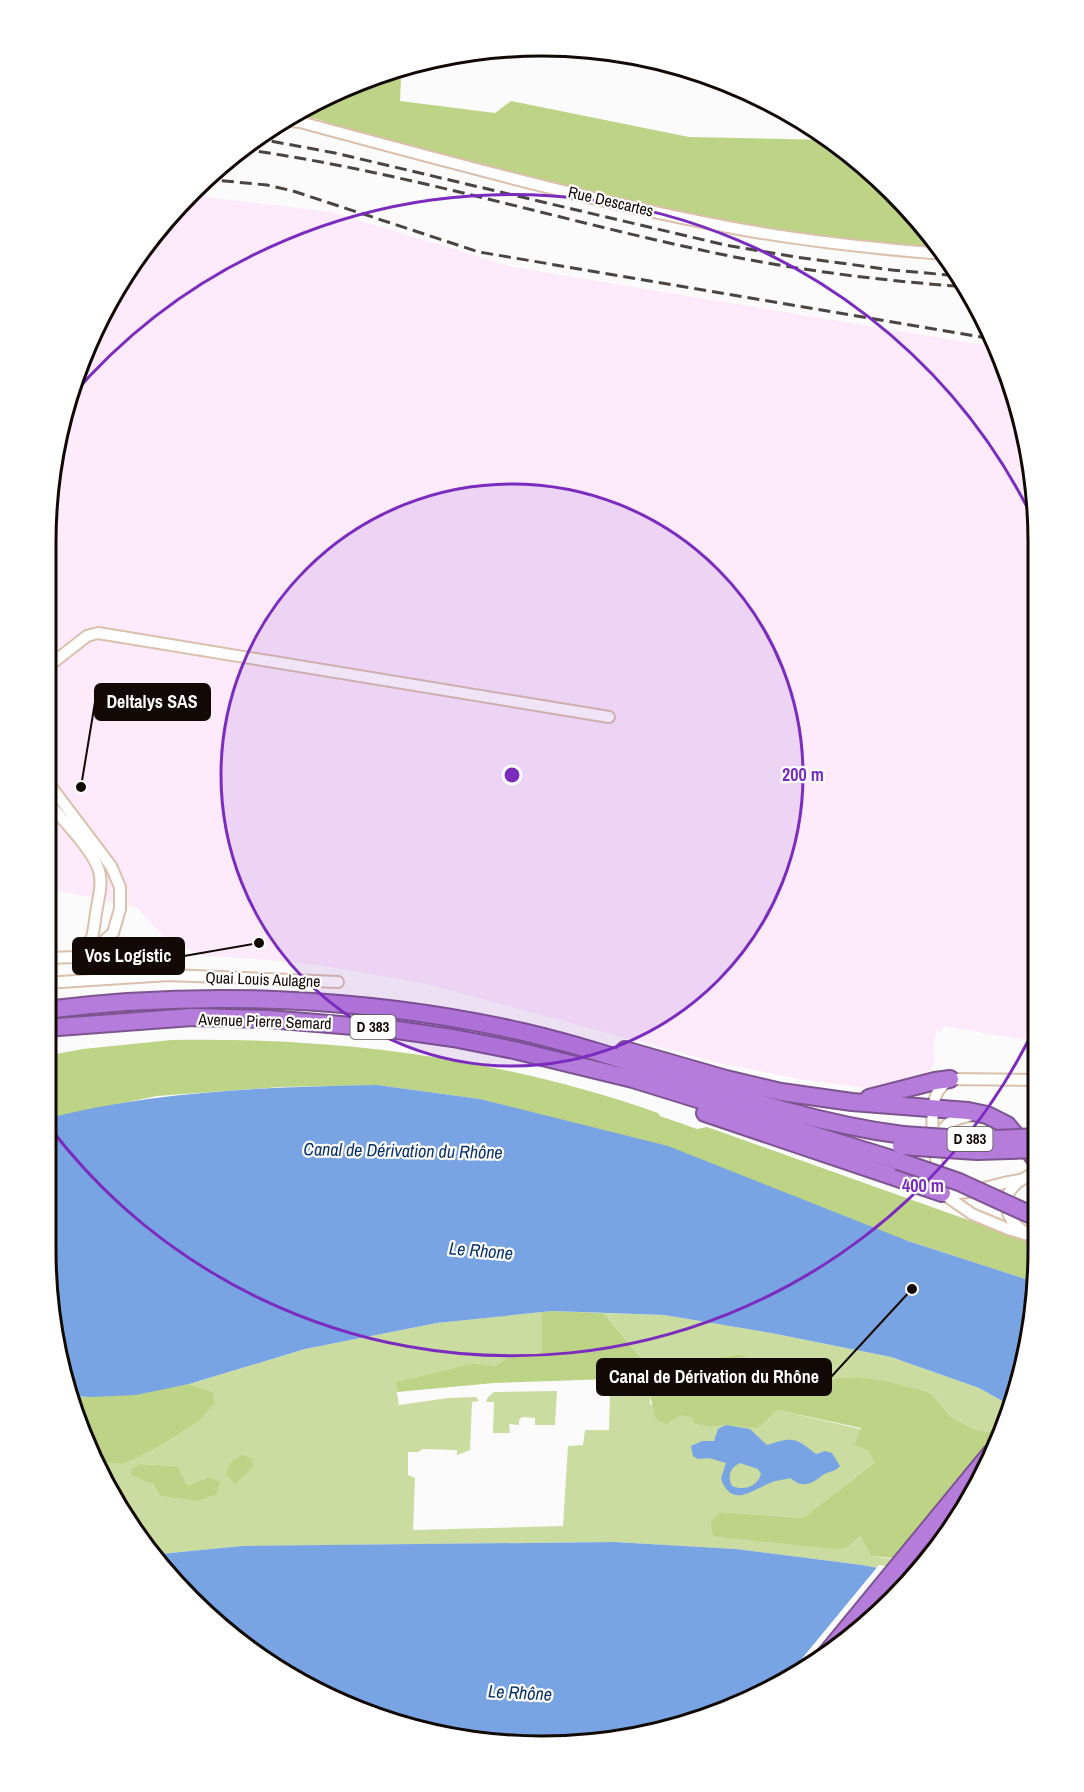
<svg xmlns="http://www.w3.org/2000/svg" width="1084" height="1792" viewBox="0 0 1084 1792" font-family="'Archivo Narrow',sans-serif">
<rect width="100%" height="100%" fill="#fbfbfb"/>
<path fill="#fdebfc" d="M 187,195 L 332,212 L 513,267 L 996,347 L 1013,383 L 1038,509 L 1038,1042 L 943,1026 L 942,1031 L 936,1030 L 933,1051 L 935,1064 L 926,1074 L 875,1089 L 811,1081 L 718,1063 L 427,984 L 318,965 L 244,958 L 203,956 L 167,940 L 136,907 L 46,888 L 46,509 L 71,382 L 129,266 Z"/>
<g fill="#cadca0" fill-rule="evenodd">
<path d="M 542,1312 L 542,1352 L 507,1358 L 495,1366 L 474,1363 L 395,1382 L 399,1405 L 448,1398 L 476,1397 L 479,1401 L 472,1402 L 470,1450 L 457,1455 L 457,1450 L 423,1449 L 418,1452 L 408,1452 L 408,1475 L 415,1478 L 413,1530 L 563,1526 L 568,1446 L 583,1445 L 585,1430 L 609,1430 L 610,1393 L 650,1396 L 650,1404 L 691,1417 L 694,1424 L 711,1427 L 726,1425 L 777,1410 L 861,1429 L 874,1463 L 803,1518 L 721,1512 L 713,1535 L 846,1548 L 860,1536 L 871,1556 L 920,1563 L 911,1574 L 862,1565 L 736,1549 L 614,1542 L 243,1546 L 150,1555 L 99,1461 L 122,1463 L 155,1449 L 198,1422 L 213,1392 L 189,1384 L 305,1349 L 437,1323 ZM 140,1464 L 178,1466 L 187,1485 L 207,1478 L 196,1501 L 160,1496 Z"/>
<path d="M 603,1313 L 664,1315 L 771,1333 L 891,1357 L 979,1388 L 1013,1407 L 1013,1410 L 1001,1434 L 976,1430 L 951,1417 L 931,1393 L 859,1377 L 806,1380 L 771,1374 L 741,1354 L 700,1361 L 641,1358 Z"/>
<path d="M 557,1391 L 555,1425 L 535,1425 L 535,1418 L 522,1417 L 519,1420 L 519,1425 L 509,1424 L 510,1433 L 493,1433 L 494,1402 L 486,1402 L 488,1397 L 494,1392 Z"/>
</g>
<g fill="#bdd386">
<path d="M 380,74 L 401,79 L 400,101 L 495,113 L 511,101 L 689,137 L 831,140 L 915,214 L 941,250 L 783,232 L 704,218 L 542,181 L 379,139 L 317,119 L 290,116 L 352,83 Z"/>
<path d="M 172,1040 C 337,1037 502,1058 658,1113 L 660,1116 L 697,1129 L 707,1127 L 1038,1245 L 1038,1283 L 908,1241 L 543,1116 L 480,1099 L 377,1085 L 280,1087 L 157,1096 L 45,1119 L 45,1056 L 83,1049 Z"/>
<path d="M 552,1311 L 603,1313 L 641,1358 L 700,1361 L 741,1354 L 771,1374 L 806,1380 L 859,1377 L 889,1382 L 931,1393 L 951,1417 L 976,1430 L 1001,1434 L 955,1526 L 923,1561 L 871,1556 L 860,1536 L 846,1548 L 833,1549 L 713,1536 L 711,1521 L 721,1512 L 803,1518 L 874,1463 L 869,1451 L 855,1445 L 861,1428 L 777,1410 L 758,1428 L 726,1425 L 711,1427 L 694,1424 L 691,1417 L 680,1415 L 666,1424 L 656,1419 L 650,1396 L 610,1393 L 610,1379 L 494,1383 L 397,1392 L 395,1382 L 474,1363 L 495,1366 L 507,1358 L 542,1352 L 542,1312 Z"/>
<path d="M 189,1384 L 213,1392 L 214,1403 L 198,1422 L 155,1449 L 122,1464 L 99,1461 L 71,1409 L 69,1396 L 91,1397 Z"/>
<path d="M 242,1455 L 253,1459 L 252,1468 L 235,1484 L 226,1474 L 231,1462 Z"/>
<path d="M 140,1464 L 178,1466 L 187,1485 L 207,1478 L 220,1481 L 216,1495 L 196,1501 L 160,1496 L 153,1484 L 131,1475 L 132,1469 Z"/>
</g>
<g fill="#79a4e3" fill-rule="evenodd">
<path d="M 377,1085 L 480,1099 L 668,1146 L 908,1241 L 1038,1283 L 1013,1407 L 979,1388 L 891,1357 L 771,1333 L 664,1315 L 552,1311 L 437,1323 L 305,1349 L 189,1384 L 136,1395 L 91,1397 L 69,1396 L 45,1250 L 45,1119 C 154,1091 265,1087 377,1085 Z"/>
<path d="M 726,1425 L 750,1429 L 767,1445 C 794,1437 794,1437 816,1454 L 825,1451 L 832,1453 L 840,1466 C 835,1472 829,1471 823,1475 C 811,1484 804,1489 790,1478 C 783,1480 776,1480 770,1483 C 750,1491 732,1508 721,1479 L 726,1463 L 709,1458 L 698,1459 L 693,1456 L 691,1446 L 702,1441 L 714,1441 L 718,1429 ZM 740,1463 L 758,1469 L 761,1474 C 757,1487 744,1491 732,1486 C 727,1476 730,1468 740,1463 Z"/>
<path d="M 614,1542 L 736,1549 L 862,1565 L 911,1574 L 844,1645 L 701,1721 L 542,1747 L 383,1721 L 266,1663 L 150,1555 L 242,1546 Z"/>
</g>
<path fill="#fbfbfb" d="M 879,1565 L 907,1570 L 844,1645 L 790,1673 Z"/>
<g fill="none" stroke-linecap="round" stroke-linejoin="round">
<g stroke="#dbc0ac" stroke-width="14">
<g id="minor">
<path d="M 282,120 L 300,122 C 449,162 599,204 750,231 C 814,242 880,249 944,254"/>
<path d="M 46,668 L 87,636 L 98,633 L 609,717"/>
<path d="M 46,800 C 60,817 94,851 99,871 C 103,884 98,900 96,913 C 94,926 94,942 83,952"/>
<path d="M 45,958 L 79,957 L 97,947 L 113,933 L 120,909 L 120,887 L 111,866 L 46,780"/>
<path d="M 45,983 L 169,975 L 338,982"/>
<path d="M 938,1141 C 945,1120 953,1120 973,1115"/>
<path d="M 939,1179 C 936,1155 927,1115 937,1093 C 940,1087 945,1083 950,1079 L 1038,1080"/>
<path d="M 942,1193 L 972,1214 L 1008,1229 L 1038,1238"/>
<path d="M 942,1193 C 971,1196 993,1183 1020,1180"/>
<path d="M 1024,1232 C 1006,1220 999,1199 1017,1183 C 1023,1178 1031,1175 1038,1171"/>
</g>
</g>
<g stroke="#7d5490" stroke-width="20">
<g id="highway">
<path d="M 45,1010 C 201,990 370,997 523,1032 C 652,1062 770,1118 903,1135"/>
<path d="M 45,1028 L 192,1017 L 268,1019 L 390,1029 L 453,1038 L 514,1050 L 633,1079 L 898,1161"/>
<path d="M 625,1050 L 726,1079 L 781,1092 L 852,1102 L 968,1111 L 987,1115 L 1007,1125 L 1038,1162"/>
<path d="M 869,1098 L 935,1081 L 950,1079"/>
<path d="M 705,1113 L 942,1193"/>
<path d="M 826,1654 L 991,1453"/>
</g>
</g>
<use href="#minor" stroke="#fff" stroke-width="10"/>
<use href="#highway" stroke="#b67cdc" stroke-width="16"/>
<g stroke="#4b4541" stroke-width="3" stroke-dasharray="12 6" stroke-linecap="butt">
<path d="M 254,138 L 335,153 L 725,245 L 796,257 L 892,270 L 960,276"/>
<path d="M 241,149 C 403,171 560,221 720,254 C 802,271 885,281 968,287"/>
<path d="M 204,179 L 267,185 L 293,191 L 479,252 L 993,339"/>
</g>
<g stroke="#7d5490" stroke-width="20" stroke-linecap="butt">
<g id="highway-bridge">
<path d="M 903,1135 L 962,1139"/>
<path d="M 994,1139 L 1038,1137"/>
<path d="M 901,1146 L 977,1151 L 1038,1149"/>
<path d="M 898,1161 L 959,1182 L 1038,1218"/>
</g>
</g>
<use href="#highway-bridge" stroke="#b67cdc" stroke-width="16"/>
</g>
<circle cx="512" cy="775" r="291" fill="#7b2cbf" fill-opacity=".12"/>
<g fill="none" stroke="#7b2cbf" stroke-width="3">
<circle cx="512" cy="775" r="291"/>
<path d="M1036 1025A581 581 0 0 1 48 1125M70 398A581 581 0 0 1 1036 525"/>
</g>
<g text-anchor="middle" stroke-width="4.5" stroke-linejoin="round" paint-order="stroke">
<g fill="#fff" stroke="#59534f" stroke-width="1.5">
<rect x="350.5" y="1015" width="45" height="24" rx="4.5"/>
<rect x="947.5" y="1127" width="45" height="24" rx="4.5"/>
</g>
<g font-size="15" font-weight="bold" fill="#120904">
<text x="373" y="1032">D 383</text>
<text x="970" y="1144">D 383</text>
</g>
<g font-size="16" fill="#120904" stroke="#fff">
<text transform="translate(611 201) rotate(13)" y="6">Rue Descartes</text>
<text transform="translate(263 979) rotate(2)" y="6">Quai Louis Aulagne</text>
<text transform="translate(265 1021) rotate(2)" y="6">Avenue Pierre Semard</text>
</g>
<g font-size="18" font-style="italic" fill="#0b336b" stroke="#fff">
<text transform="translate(403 1151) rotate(1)" y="6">Canal de Dérivation du Rhône</text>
<text transform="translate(481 1251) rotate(5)" y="6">Le Rhone</text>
<text transform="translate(520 1693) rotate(3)" y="6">Le Rhône</text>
</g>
</g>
<path d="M0 0H1084V1792H0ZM542 56H542A486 486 0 0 1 1028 542V1250A486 486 0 0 1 542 1736H542A486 486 0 0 1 56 1250V542A486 486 0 0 1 542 56Z" fill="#fff" fill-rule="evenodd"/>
<path fill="none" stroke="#120904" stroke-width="3" d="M542 56H542A486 486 0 0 1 1028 542V1250A486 486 0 0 1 542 1736H542A486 486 0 0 1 56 1250V542A486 486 0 0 1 542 56Z"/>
<circle cx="512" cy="775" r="9" fill="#7b2cbf" stroke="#fff" stroke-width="3"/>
<g font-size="18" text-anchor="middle" font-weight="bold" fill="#7b2cbf" stroke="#fff" stroke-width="4.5" stroke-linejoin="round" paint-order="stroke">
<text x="803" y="781">200 m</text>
<text x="923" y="1192">400 m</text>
</g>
<path fill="none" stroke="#120904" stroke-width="2" d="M81 787L95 702M259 943L184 956M912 1289L831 1377"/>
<g fill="#120904" stroke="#fff" stroke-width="2">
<circle cx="81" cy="787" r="6"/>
<circle cx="259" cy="943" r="6"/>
<circle cx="912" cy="1289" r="6"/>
</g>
<g fill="#120904" stroke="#120904" stroke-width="2">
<rect x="95" y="684" width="115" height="36" rx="6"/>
<rect x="73" y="938" width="111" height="36" rx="6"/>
<rect x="597" y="1359" width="234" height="36" rx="6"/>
</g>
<g font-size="18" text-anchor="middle" font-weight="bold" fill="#fff">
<text x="152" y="708">Deltalys SAS</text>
<text x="128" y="962">Vos Logistic</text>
<text x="714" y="1383">Canal de Dérivation du Rhône</text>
</g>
</svg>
